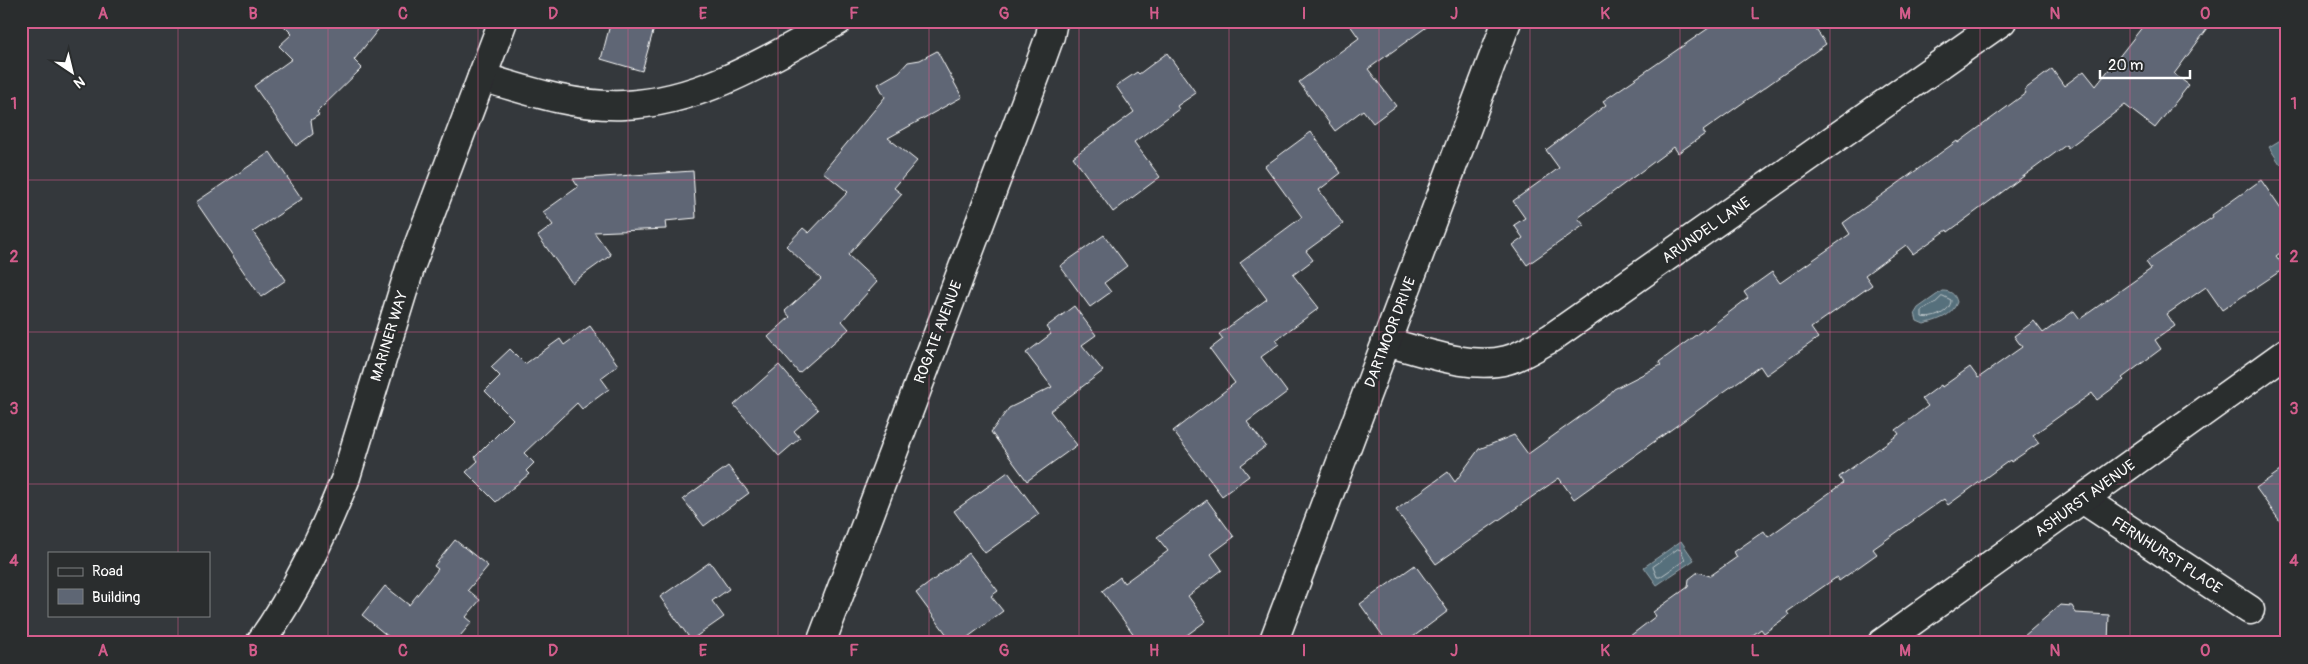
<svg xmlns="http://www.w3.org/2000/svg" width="2308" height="664" viewBox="0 0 2308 664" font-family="Pangolin,sans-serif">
<rect width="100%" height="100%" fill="#34383c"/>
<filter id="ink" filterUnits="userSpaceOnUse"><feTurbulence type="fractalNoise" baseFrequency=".02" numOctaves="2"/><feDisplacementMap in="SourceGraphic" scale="10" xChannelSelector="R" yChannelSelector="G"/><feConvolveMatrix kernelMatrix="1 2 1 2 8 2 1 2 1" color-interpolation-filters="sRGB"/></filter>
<g filter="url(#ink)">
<g fill="#57707b" stroke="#9aa9b0">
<path d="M 2287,136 L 2287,160 L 2280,164 L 2269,147 Z"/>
<path d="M 1942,291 C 1951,291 1955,294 1957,302 C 1952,317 1937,320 1924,324 L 1917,321 L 1915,313 L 1918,308 Z"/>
<path d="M 1681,541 L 1694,560 L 1657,585 L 1644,567 Z"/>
</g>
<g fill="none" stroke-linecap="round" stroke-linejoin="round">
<g stroke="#bcc6ca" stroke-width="1">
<path d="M 1943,296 L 1951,300 C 1951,312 1932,320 1922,317 L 1922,310 L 1934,304 Z"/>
<path d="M 1678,549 L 1681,550 L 1685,560 L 1660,577 L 1657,577 L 1653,567 Z"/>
</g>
</g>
<g fill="#5e6674" stroke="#fff">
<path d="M 279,21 L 385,21 L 354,60 L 362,68 L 317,112 L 319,115 L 311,120 L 313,134 L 296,146 L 254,86 L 292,59 L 279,46 L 292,34 Z"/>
<path d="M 611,21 L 656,21 L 642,71 L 601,59 Z"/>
<path d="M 1347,21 L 1435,21 L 1368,69 L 1396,106 L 1373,123 L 1363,110 L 1335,131 L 1299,82 L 1359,38 Z"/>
<path d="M 1719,21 L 1810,21 L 1826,44 L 1703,131 L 1705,134 L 1678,153 L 1674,147 L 1578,218 L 1584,225 L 1527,265 L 1513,245 L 1523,238 L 1514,225 L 1525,218 L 1513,201 L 1559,168 L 1546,150 L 1606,105 L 1603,101 Z"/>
<path d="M 2147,21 L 2213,21 L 2174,74 L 2189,85 L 2155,128 L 2125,105 L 2068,148 L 2066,145 L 1948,232 L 1947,230 L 1913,254 L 1906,245 L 1865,275 L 1872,285 L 1811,328 L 1818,338 L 1766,375 L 1760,366 L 1574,499 L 1559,478 L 1436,564 L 1396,510 L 1448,472 L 1455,482 L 1479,449 L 1514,435 L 1528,454 L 1606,398 L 1614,389 L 1661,365 L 1659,362 L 1704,329 L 1705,331 L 1748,298 L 1744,292 L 1772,272 L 1780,283 L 1850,234 L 1843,223 L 1957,141 L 1958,143 L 2026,93 L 2024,90 L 2052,69 L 2064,86 L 2084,71 L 2096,86 Z"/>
<path d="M 937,51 L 962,97 L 888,138 L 917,161 L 894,188 L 902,194 L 848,255 L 877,282 L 842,321 L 849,329 L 799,373 L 768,337 L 790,317 L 785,311 L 821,279 L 786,246 L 803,228 L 809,233 L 848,192 L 823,172 L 885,97 L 878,84 L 899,72 L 908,62 L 920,60 Z"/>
<path d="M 1167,53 L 1196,93 L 1177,106 L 1179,109 L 1134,142 L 1160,177 L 1113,212 L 1073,157 L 1134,112 L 1116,86 L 1137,72 L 1139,74 Z"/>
<path d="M 1311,132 L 1341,173 L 1319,190 L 1343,224 L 1306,251 L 1313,260 L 1293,275 L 1319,308 L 1276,340 L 1279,344 L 1261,357 L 1287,392 L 1247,422 L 1266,446 L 1241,465 L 1249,476 L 1222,496 L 1173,431 L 1235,383 L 1210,349 L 1223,339 L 1219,334 L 1267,299 L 1240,263 L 1302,217 L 1265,166 Z"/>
<path d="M 270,152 L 302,199 L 253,232 L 286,280 L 261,297 L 196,202 Z"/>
<path d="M 693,171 L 696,218 L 665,221 L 666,229 L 594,232 L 611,255 L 572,283 L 538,236 L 553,225 L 543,212 L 578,187 L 573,179 Z"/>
<path d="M 2261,180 L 2287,218 L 2287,248 L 2276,256 L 2285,268 L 2222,310 L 2206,287 L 2167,314 L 2175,326 L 2155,340 L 2161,349 L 2122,378 L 2124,380 L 2097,400 L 2092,393 L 2033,435 L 2039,443 L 2011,462 L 2010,460 L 1948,505 L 1944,499 L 1873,549 L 1877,554 L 1839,581 L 1837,577 L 1787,612 L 1789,615 L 1764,633 L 1761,629 L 1742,643 L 1621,643 L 1656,616 L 1653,612 L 1688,587 L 1689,579 L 1698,572 L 1710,576 L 1737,557 L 1734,552 L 1764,531 L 1768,537 L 1843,483 L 1839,477 L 1899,434 L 1896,430 L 1928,406 L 1922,399 L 1941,385 L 1942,387 L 1970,367 L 1978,378 L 2022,347 L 2014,336 L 2034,321 L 2043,333 L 2074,311 L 2080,319 L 2151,269 L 2146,262 L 2213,217 L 2212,215 Z"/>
<path d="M 1104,235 L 1127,266 L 1104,283 L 1111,292 L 1090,307 L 1060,266 Z"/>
<path d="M 1074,306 L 1096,335 L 1082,345 L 1103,371 L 1050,411 L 1077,445 L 1027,481 L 991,432 L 1009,408 L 1052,387 L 1026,353 L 1051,334 L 1046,327 Z"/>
<path d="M 590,326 L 618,365 L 601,378 L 609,389 L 582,409 L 577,403 L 524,453 L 534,463 L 526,471 L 529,474 L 496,502 L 466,472 L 478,461 L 475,457 L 513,419 L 485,391 L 500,376 L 491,367 L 510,349 L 525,364 L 560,339 L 564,345 Z"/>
<path d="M 779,365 L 818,410 L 794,431 L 800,438 L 779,456 L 734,405 Z"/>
<path d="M 728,466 L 749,493 L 704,526 L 683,499 Z"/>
<path d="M 2287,466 L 2287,531 L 2256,488 Z"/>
<path d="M 1008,472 L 1039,514 L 985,553 L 954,511 Z"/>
<path d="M 1207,500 L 1234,537 L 1211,554 L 1222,570 L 1188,596 L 1206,621 L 1176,643 L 1140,643 L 1102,591 L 1120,577 L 1124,583 L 1168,551 L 1157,537 Z"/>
<path d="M 455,540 L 488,566 L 468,590 L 480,600 L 466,617 L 472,622 L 454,643 L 396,643 L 362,615 L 385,586 L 409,605 L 438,569 L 434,566 Z"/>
<path d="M 969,553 L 998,591 L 991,596 L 1003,611 L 960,643 L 953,643 L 916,593 Z"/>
<path d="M 710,562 L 729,589 L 712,601 L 724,617 L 691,640 L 660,597 Z"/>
<path d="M 1415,565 L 1448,611 L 1405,643 L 1388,643 L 1360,604 Z"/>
<path d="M 2060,605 L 2072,606 L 2076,613 L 2109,615 L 2108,643 L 2016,643 Z"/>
</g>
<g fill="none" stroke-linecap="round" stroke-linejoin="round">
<g stroke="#fff" stroke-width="31">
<g id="street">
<path d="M 482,77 C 528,91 575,107 624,105 C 702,102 771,58 838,21"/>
<path d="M 1386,342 C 1422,351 1470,370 1507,360 C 1522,356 1537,346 1551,338 L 2002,21"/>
<path d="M 2084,500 L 2250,610"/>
<path d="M 821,643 L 1037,72 L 1050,36 L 1053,21"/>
<path d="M 1273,643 L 1507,21"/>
<path d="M 1882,643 L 2287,352"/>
</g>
</g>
<g stroke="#fff" stroke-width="31">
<path id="secondary" d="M 260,643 C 296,593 322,536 345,480 L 411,265 L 503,21"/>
</g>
<use href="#street" stroke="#2a2d2e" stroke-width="28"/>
<use href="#secondary" stroke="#2a2d2e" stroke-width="28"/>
</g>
</g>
<path fill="none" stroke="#d45d8c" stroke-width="1" stroke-opacity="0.55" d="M 178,21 L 178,553M 328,21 L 328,643M 478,21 L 478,643M 628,21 L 628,643M 778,21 L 778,643M 929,21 L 929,643M 1079,21 L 1079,643M 1229,21 L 1229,643M 1379,21 L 1379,643M 1530,21 L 1530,643M 1680,21 L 1680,643M 1830,21 L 1830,643M 1980,21 L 1980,643M 2130,21 L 2130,643M 21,180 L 2287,180M 21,332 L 2287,332M 21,484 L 2287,484M 178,615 L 178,643"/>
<g text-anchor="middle" stroke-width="5" stroke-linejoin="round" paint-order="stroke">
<g font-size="15" fill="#fff" stroke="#2a2d2e">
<text transform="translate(1706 230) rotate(-35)" y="5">ARUNDEL LANE</text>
<text transform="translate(938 332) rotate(-69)" y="5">ROGATE AVENUE</text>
<text transform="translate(1390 332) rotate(-69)" y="5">DARTMOOR DRIVE</text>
<text transform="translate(389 336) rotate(-73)" y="5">MARINER WAY</text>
<text transform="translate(2085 498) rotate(-36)" y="5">ASHURST AVENUE</text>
<text transform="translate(2167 555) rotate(33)" y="5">FERNHURST PLACE</text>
</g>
</g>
<rect width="2308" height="664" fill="none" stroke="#2a2d2e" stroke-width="55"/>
<rect x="48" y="552" width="162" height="65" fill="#2a2d2e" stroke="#7f8182"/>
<rect x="58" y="568" width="25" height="8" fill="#2a2d2e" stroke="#7f8182"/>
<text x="92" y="576" font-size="15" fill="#ffffff">Road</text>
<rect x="58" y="589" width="25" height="15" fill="#5e6674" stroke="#7f8182"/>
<text x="92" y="602" font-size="15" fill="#ffffff">Building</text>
<g transform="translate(72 72) rotate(145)" stroke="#2a2d2e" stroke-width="4" paint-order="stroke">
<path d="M0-4L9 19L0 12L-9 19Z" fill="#ffffff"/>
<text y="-8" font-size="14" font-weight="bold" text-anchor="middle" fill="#ffffff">N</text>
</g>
<path d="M2100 70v8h90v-8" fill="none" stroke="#ffffff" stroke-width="2.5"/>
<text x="2108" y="70" font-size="15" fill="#ffffff" stroke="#2a2d2e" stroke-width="4" paint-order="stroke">20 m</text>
<rect x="28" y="28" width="2252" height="608" fill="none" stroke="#d45d8c" stroke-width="2"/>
<g font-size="16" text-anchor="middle" font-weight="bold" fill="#d45d8c">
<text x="103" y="19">A</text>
<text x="253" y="19">B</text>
<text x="403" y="19">C</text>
<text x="553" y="19">D</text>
<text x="703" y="19">E</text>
<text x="854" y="19">F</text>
<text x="1004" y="19">G</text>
<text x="1154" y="19">H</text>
<text x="1304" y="19">I</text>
<text x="1454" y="19">J</text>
<text x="1605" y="19">K</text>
<text x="1755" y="19">L</text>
<text x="1905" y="19">M</text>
<text x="2055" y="19">N</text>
<text x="2205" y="19">O</text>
<text x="14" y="109">1</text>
<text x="2294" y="109">1</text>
<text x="14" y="262">2</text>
<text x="2294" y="262">2</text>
<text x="14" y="414">3</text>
<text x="2294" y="414">3</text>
<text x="14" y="566">4</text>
<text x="2294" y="566">4</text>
<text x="103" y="656">A</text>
<text x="253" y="656">B</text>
<text x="403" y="656">C</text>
<text x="553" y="656">D</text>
<text x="703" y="656">E</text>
<text x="854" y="656">F</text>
<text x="1004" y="656">G</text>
<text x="1154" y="656">H</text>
<text x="1304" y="656">I</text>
<text x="1454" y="656">J</text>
<text x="1605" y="656">K</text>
<text x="1755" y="656">L</text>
<text x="1905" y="656">M</text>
<text x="2055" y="656">N</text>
<text x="2205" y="656">O</text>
</g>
</svg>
